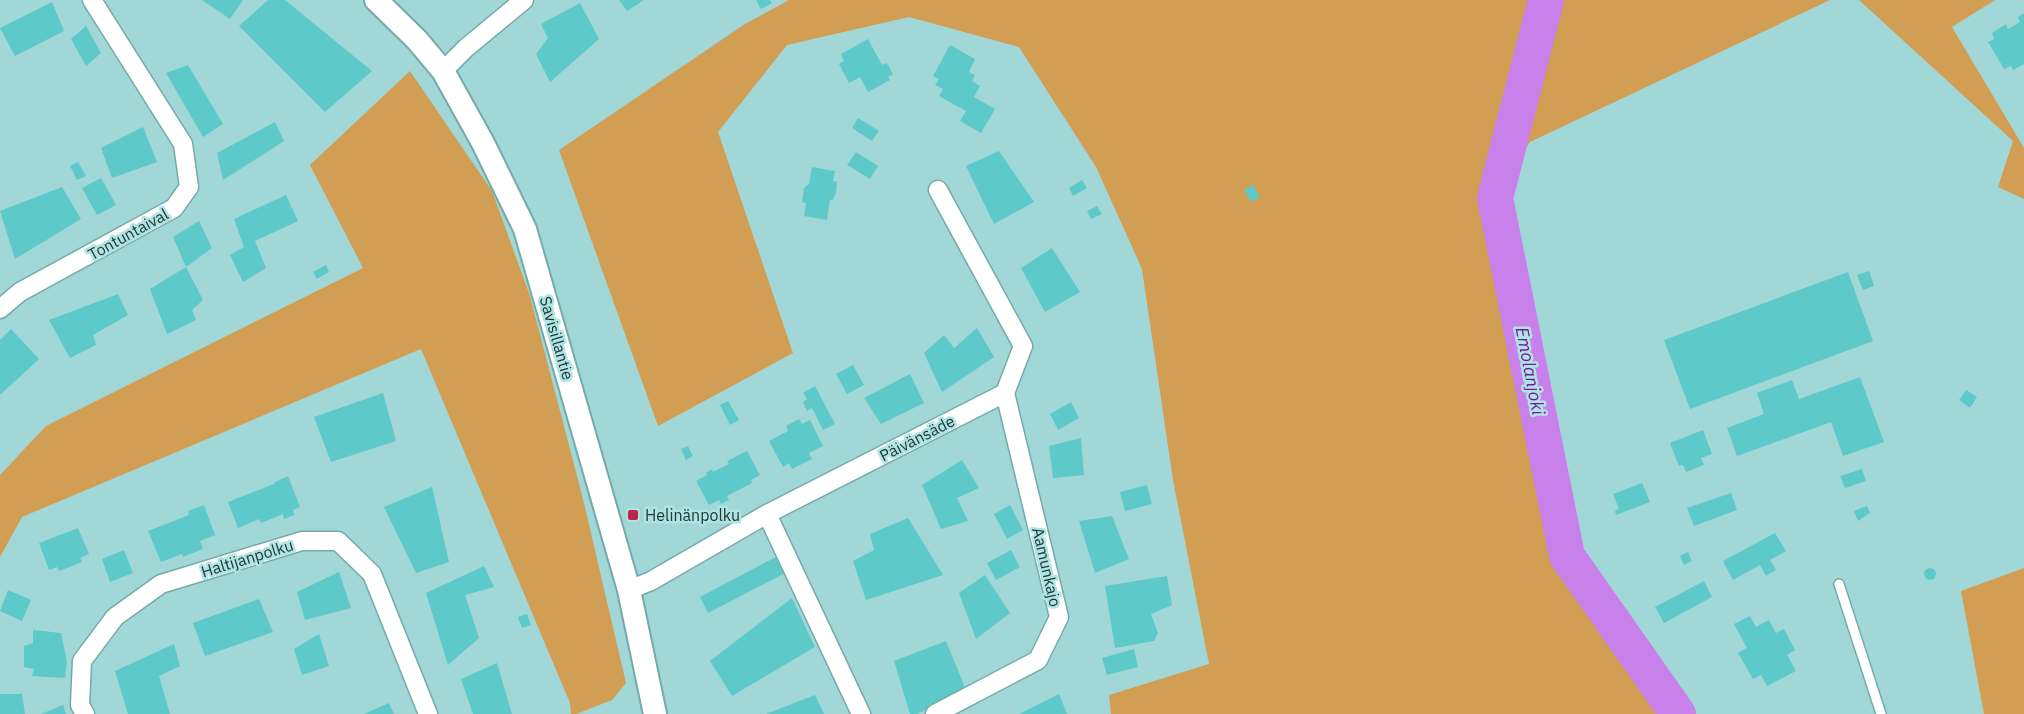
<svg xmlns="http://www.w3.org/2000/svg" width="2024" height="714" viewBox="0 0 2024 714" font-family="'IBM Plex Sans',sans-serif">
<rect width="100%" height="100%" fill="#a1d7d6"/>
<g fill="#d19e54">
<path d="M 789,0 L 1830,0 L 1530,142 L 1495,198 L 1567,556 L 1678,714 L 1111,714 L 1109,695 L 1209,664 L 1173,480 L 1142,269 L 1096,167 L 1019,47 L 909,17 L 787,45 L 718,132 L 793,353 L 658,426 L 559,150 L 745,24 Z"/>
<path d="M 1859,0 L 1995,0 L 1952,27 L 2024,148 L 2024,199 L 1998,187 L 2013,141 Z"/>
<path d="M 410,71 L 492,191 L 530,296 L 583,499 L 626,683 L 612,700 L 576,714 L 571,714 L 570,703 L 421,349 L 22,517 L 0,557 L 0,475 L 46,426 L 363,268 L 310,165 Z"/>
<path d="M 2024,568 L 2024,714 L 1984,714 L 1961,591 Z"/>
</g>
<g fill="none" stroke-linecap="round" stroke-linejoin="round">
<path stroke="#c880ea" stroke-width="36" d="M 1546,0 L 1495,198 L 1567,556 L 1678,714"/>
</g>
<g fill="#5dcac9">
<path d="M 202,0 L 243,0 L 230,19 Z"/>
<path d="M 268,0 L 285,0 L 372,71 L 325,112 L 239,26 Z"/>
<path d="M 619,0 L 644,0 L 627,11 Z"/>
<path d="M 756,0 L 770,0 L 772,3 L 761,9 Z"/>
<path d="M 52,2 L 64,31 L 15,56 L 0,28 Z"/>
<path d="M 580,3 L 599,39 L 550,82 L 536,54 L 548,38 L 541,24 Z"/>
<path d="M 2024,13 L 2024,64 L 2013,70 L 2011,66 L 2004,69 L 1988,42 L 1994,39 L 1992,33 L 2006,24 L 2008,29 L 2020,22 L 2018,17 Z"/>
<path d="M 86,26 L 101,53 L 86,66 L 71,39 Z"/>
<path d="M 868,39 L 882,65 L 887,63 L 893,74 L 888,77 L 890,80 L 868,92 L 860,77 L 849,83 L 839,64 L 844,61 L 841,54 Z"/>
<path d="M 950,45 L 975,59 L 969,72 L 975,75 L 972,81 L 980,86 L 974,97 L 995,109 L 981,133 L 960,121 L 966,111 L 939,96 L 943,89 L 935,85 L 939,79 L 933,76 Z"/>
<path d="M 188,65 L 223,124 L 203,137 L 166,73 Z"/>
<path d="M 858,118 L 879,131 L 872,141 L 852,128 Z"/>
<path d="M 275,122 L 284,141 L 223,180 L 217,153 Z"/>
<path d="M 143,127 L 157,162 L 112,178 L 101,148 Z"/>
<path d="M 999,151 L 1034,202 L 994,224 L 966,166 Z"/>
<path d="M 856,152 L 878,166 L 870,179 L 847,165 Z"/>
<path d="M 78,162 L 86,176 L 77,180 L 70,166 Z"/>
<path d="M 812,167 L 835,171 L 833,181 L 837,182 L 836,193 L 833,199 L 830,200 L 827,220 L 804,216 L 806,203 L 802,202 L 804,188 L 809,184 Z"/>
<path d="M 101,178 L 116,205 L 97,215 L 82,188 Z"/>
<path d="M 1082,180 L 1087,188 L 1073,196 L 1069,188 Z"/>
<path d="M 1253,185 L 1260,197 L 1251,202 L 1244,190 Z"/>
<path d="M 62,187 L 81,219 L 15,259 L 0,211 Z"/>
<path d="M 286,195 L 298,221 L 255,241 L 266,268 L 243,282 L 230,255 L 244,247 L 234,219 Z"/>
<path d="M 1097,206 L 1102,214 L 1091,219 L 1087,211 Z"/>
<path d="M 199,221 L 212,248 L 186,267 L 173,237 Z"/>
<path d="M 1052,248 L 1080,292 L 1045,312 L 1021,268 Z"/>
<path d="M 326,265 L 329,272 L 317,279 L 313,272 Z"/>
<path d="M 186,267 L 203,300 L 192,310 L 196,320 L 167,334 L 150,289 Z"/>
<path d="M 1869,271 L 1874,286 L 1863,290 L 1857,275 Z"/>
<path d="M 1848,272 L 1873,341 L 1690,409 L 1664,340 Z"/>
<path d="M 118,294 L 128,315 L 93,335 L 96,345 L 70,358 L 49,320 Z"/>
<path d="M 977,328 L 994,357 L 942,392 L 924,353 L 944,335 L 954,348 Z"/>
<path d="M 11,329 L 39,359 L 0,395 L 0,340 Z"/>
<path d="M 853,365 L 864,385 L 847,394 L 836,374 Z"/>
<path d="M 910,374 L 924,403 L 881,424 L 864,398 Z"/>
<path d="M 1860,377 L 1884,442 L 1843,456 L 1831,422 L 1737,456 L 1727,428 L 1764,414 L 1757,393 L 1792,380 L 1799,399 Z"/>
<path d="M 815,386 L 835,424 L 823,430 L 812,408 L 807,411 L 803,402 L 807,399 L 803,393 Z"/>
<path d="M 1966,390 L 1977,397 L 1970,408 L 1959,400 Z"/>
<path d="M 383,393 L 396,441 L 331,462 L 314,417 Z"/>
<path d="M 728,401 L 739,420 L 730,425 L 720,405 Z"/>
<path d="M 1071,402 L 1079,418 L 1058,430 L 1050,414 Z"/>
<path d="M 799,419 L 802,424 L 810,420 L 823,446 L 809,453 L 812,459 L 792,469 L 789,463 L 783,467 L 769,441 L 788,431 L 786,426 Z"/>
<path d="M 1703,430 L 1712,454 L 1701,458 L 1704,465 L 1686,472 L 1683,465 L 1679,466 L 1670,443 Z"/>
<path d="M 1081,438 L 1084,475 L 1053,478 L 1049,446 Z"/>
<path d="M 688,446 L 693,456 L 686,460 L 681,449 Z"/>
<path d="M 747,451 L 760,475 L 751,480 L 752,483 L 727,496 L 729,500 L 721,504 L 719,500 L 709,505 L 696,481 L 707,475 L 706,473 L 712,469 L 713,472 L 729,464 L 727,461 Z"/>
<path d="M 962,460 L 979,488 L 957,498 L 968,521 L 941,529 L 922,485 Z"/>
<path d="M 1862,469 L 1866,481 L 1845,488 L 1840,476 Z"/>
<path d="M 288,476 L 300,507 L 293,510 L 294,515 L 284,519 L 283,514 L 261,523 L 259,519 L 238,528 L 228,502 L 274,484 L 275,482 Z"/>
<path d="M 1642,483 L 1650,502 L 1616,515 L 1615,511 L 1619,509 L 1613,494 Z"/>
<path d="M 1147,485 L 1152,504 L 1125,511 L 1120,492 Z"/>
<path d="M 432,487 L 449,562 L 416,573 L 384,507 Z"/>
<path d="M 1731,493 L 1737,510 L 1694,526 L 1687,508 Z"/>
<path d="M 204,505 L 215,535 L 200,541 L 203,549 L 183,557 L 182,554 L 161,562 L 148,531 L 189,515 L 188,511 Z"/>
<path d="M 1010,505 L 1023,530 L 1007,539 L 994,514 Z"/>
<path d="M 1867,506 L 1870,513 L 1858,521 L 1854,511 Z"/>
<path d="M 1112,516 L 1129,559 L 1095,573 L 1079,521 Z"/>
<path d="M 908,518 L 943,575 L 866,600 L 853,561 L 874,550 L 870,534 Z"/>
<path d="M 78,528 L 89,554 L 80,558 L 82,562 L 59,571 L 57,567 L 49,570 L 39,543 Z"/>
<path d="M 1775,533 L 1786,551 L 1770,560 L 1776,570 L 1766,576 L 1760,565 L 1733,580 L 1723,561 Z"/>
<path d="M 124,550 L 133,573 L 110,582 L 102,559 Z"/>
<path d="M 1011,550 L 1020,567 L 996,580 L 987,563 Z"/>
<path d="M 1688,552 L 1692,561 L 1684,565 L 1680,556 Z"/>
<path d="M 776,557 L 785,573 L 708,613 L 700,597 Z"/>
<path d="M 484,566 L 494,587 L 465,595 L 479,638 L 448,665 L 426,593 Z"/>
<circle cx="1930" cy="574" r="6"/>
<path d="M 339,572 L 351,608 L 305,620 L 297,592 Z"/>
<path d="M 985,575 L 1010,613 L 976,639 L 959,593 Z"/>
<path d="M 1167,576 L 1172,605 L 1151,614 L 1158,633 L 1154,641 L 1115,648 L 1105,586 Z"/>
<path d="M 1704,581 L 1712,597 L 1664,623 L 1655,607 Z"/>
<path d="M 8,590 L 31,600 L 22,621 L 0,611 Z"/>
<path d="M 792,598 L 815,647 L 732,696 L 710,661 Z"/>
<path d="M 259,599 L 273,632 L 205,656 L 193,623 Z"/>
<path d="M 527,614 L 531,625 L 522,628 L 518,617 Z"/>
<path d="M 1750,616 L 1756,627 L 1769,620 L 1776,633 L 1784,629 L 1795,650 L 1787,655 L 1796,671 L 1767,686 L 1761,675 L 1753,679 L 1738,653 L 1747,648 L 1734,624 Z"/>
<path d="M 33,630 L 61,633 L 67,662 L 65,678 L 32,676 L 34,669 L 24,667 L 24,646 L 33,643 Z"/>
<path d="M 319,634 L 329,666 L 302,675 L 294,649 Z"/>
<path d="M 946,641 L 966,690 L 917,714 L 910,714 L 894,661 Z"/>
<path d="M 174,644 L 180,666 L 159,676 L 170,714 L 128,714 L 115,671 Z"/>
<path d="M 1134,649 L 1138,667 L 1107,675 L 1102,658 Z"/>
<path d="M 497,663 L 512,714 L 473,714 L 461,679 Z"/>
<path d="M 0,694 L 22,694 L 25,714 L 0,714 Z"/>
<path d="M 1059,694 L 1067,714 L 1019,714 Z"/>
<path d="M 815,695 L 824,714 L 766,714 Z"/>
<path d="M 389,703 L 394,714 L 364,714 Z"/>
<path d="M 63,705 L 66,714 L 41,714 Z"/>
</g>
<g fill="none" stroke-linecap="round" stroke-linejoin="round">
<g stroke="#75aaa9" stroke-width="12">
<path id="service" d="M 1839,584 L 1881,714"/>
</g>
<g stroke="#75aaa9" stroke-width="21">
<g id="minor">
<path d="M 443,71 L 466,48 L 524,0"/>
<path d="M 0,309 L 20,292 L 174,208 L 189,187 L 183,144 L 92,0"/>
<path d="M 767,514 L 861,714"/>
<path d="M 629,590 L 651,581 L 767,514 L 1005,393 L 1023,346 L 938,190"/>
<path d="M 85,714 L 80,705 L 82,661 L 115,617 L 161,584 L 302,541 L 338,541 L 372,574 L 428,714"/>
<path d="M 935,714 L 1038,660 L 1059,617 L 1005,393"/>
</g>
</g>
<g stroke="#75aaa9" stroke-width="26">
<path id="tertiary" d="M 376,0 L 417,40 L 443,71 L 483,143 L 525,229 L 629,590 L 655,714"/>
</g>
<use href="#service" stroke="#fff" stroke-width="9"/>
<use href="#minor" stroke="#fff" stroke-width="18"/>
<use href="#tertiary" stroke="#fff" stroke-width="22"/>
</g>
<rect fill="#b82747" stroke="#aee4e3" stroke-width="2" x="627" y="509" width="12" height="12" rx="3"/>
<g text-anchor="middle" stroke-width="5" stroke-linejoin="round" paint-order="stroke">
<g font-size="16" fill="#223837" stroke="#aee4e3">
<text transform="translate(128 234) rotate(-29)" y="6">Tontuntaival</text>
<text transform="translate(557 338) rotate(74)" y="6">Savisillantie</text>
<text transform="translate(917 438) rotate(-27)" y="6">Päivänsäde</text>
<text transform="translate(247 558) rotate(-17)" y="6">Haltijanpolku</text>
<text transform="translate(1047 567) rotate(77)" y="6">Aamunkajo</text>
</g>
<g font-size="16" fill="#223837" stroke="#aee4e3" text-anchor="start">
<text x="645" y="521">Helinänpolku</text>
</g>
<g font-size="18" font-style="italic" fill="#78199a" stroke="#aee4e3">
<text transform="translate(1530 371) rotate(79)" y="6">Emolanjoki</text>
</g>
</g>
</svg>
